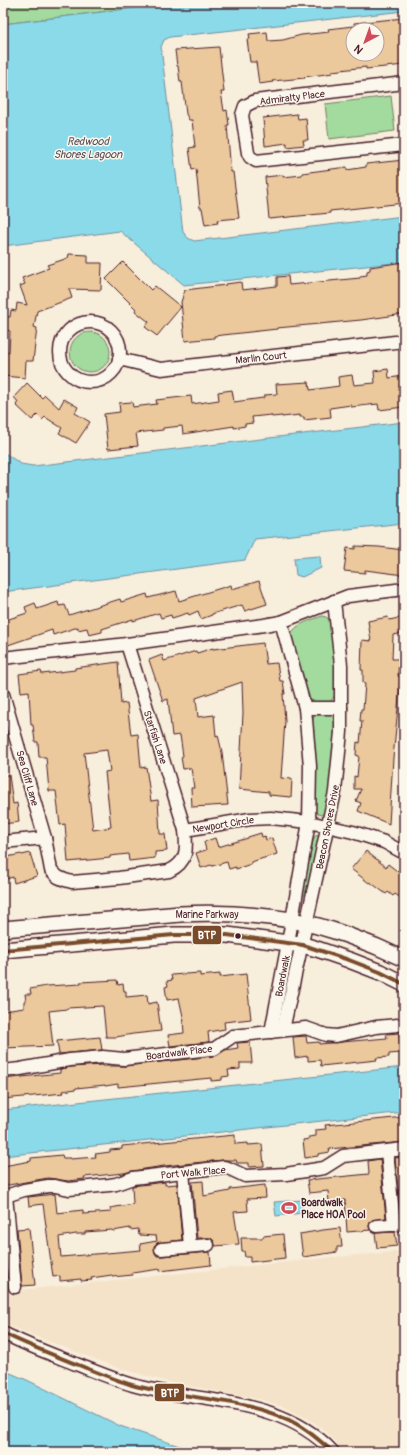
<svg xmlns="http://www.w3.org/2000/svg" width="407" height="1455" viewBox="0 0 407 1455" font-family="Pangolin,sans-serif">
<rect width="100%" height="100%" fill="#f8eedc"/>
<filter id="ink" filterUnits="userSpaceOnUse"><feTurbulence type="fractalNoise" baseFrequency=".025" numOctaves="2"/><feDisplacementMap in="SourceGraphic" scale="8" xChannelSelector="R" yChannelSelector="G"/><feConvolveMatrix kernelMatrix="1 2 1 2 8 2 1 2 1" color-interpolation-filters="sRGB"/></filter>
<g filter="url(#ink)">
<path fill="#f4e3c9" d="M 404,1251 L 404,1452 L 343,1452 L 336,1442 L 323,1429 L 304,1416 L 286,1407 L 263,1400 L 168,1382 L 118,1368 L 40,1338 L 12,1327 L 3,1321 L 3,1292 L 335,1257 Z"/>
<g fill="#a3da9d" stroke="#767c64">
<path d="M 3,3 L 175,3 L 3,24 Z"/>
<path d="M 391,96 L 395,131 L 329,139 L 325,104 Z"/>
<circle cx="90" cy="352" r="20"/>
<path d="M 322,616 L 326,617 L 331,621 L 335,664 L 336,694 L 330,702 L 312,703 L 308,700 L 307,696 L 291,635 C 294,624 312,620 322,616 Z"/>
<path d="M 321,713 C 328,713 332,714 335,721 L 328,808 L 325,813 L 321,815 L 318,814 L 313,810 L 312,804 L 316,797 L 315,766 L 312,721 L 315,715 Z"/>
<path d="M 317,835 L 321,836 L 307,896 L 302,894 L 302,891 L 314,837 Z"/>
</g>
<g fill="#8bdae9" stroke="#718f9d">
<path d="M 175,3 L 404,3 L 404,11 L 170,37 L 164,40 L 161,47 L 183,232 L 188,238 L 194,241 L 404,216 L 404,262 L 184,285 L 120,231 L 3,246 L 3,24 Z"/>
<path d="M 404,422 L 404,523 L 255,539 L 245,560 L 3,592 L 3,452 L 21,464 L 33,466 Z"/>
<path d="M 320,556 L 321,568 L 302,577 L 296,575 L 294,558 Z"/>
<path d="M 404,1067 L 404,1112 L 3,1156 L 3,1110 Z"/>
<path d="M 302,1200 L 303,1213 L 276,1216 L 274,1202 Z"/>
<path d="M 3,1370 L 27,1380 L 120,1426 L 197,1452 L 3,1452 Z"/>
</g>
<g fill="#ebc99c" stroke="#4a1f2b" fill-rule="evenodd">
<path d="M 404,18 L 404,65 L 366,69 L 366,67 L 332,71 L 333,73 L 304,77 L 305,78 L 272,81 L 273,82 L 259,84 L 256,62 L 250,62 L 247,39 L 250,39 L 249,34 L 267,32 L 268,41 L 283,40 L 301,35 L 329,32 L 328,29 L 353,26 L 353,54 L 377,54 L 377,30 L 355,30 L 354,23 Z"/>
<path d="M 219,47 L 224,92 L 221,92 L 224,111 L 227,110 L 229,125 L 227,125 L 231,172 L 233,172 L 239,218 L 217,220 L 218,223 L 205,225 L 202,208 L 200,208 L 196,169 L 192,170 L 189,148 L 195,147 L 192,120 L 189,120 L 186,114 L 182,82 L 180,82 L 178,66 L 177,66 L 175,50 Z"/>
<path d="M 297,114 L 298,119 L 306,118 L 308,140 L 303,140 L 304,145 L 287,147 L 287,143 L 265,146 L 263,118 Z"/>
<path d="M 404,160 L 404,203 L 330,211 L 330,213 L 269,219 L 265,177 L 283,175 L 283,177 L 302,175 L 302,173 L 347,167 L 347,170 L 366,167 L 366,164 Z"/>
<path d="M 69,254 L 88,255 L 88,263 L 102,263 L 101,290 L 69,289 L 72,298 L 37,311 L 34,327 L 37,328 L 33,361 L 26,361 L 25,378 L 3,376 L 3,352 L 9,352 L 10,331 L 3,329 L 3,316 L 10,317 L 11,310 L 16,311 L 17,303 L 27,305 L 20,286 L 25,284 L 22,278 L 49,268 L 47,265 L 68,258 Z"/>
<path d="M 123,262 L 151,290 L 155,286 L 181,307 L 157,336 L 145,327 L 149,322 L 135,311 L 136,309 L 106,279 Z"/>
<path d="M 404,262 L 404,314 L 361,320 L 277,328 L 277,329 L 214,336 L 214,338 L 185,341 L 181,302 L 185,290 L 226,285 L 226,284 L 241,282 L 242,290 L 277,286 L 277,277 L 288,276 L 289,285 L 360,278 L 360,276 L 367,275 L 367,271 L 370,270 L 370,267 Z"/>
<path d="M 388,369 L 389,378 L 404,376 L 404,407 L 379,410 L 378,404 L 351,407 L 351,405 L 330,408 L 331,417 L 304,420 L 304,417 L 300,417 L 300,415 L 282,417 L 282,416 L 272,417 L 271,415 L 252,417 L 253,423 L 245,424 L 245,426 L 234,428 L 234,426 L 183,434 L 182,426 L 163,428 L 163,430 L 136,433 L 138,446 L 108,449 L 104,414 L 120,412 L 119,403 L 132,402 L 133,407 L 157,404 L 156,400 L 191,396 L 192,404 L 219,400 L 218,392 L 232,390 L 234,402 L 263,398 L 265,397 L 265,395 L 277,394 L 276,384 L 309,382 L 310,390 L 339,386 L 338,377 L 352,375 L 354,385 L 375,383 L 374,371 Z"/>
<path d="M 27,383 L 42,398 L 45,395 L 59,408 L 64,399 L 78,407 L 75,413 L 90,422 L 76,443 L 59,433 L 62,428 L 45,417 L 42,420 L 37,415 L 32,420 L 16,405 L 18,402 L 14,397 Z"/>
<path d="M 355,546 L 379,547 L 404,550 L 404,575 L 365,570 L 365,573 L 344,571 L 347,548 L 355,549 Z"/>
<path d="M 259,581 L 267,604 L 245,611 L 242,605 L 212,614 L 212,615 L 201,619 L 198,611 L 189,615 L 188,613 L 172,618 L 171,615 L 161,618 L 159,613 L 133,621 L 133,619 L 102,629 L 102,632 L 89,635 L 87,628 L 78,630 L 78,627 L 53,635 L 52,630 L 8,645 L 6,637 L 3,638 L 3,621 L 27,613 L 25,607 L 35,603 L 37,609 L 58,602 L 59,606 L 65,605 L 69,615 L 120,599 L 121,602 L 147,594 L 148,598 L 176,591 L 179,601 L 231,585 L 232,589 Z"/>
<path d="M 388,617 L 389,620 L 404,617 L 404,633 L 393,635 L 392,659 L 399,659 L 398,676 L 401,677 L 393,758 L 389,824 L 358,811 L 361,803 L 356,801 L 361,789 L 354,789 L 354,776 L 357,777 L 359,756 L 356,755 L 357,742 L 360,743 L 362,721 L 360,721 L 361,709 L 363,709 L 365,684 L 363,683 L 363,670 L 361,670 L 362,640 L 371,641 L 368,621 Z"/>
<path d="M 263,643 L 266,664 L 277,663 L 280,681 L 283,681 L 285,694 L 283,694 L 285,721 L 281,778 L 292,779 L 291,797 L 269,795 L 269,792 L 239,789 L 243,713 L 242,682 L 196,698 L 198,717 L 214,715 L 216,736 L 218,735 L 222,752 L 228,805 L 192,807 L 191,788 L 194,788 L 191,768 L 183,769 L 181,757 L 183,756 L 180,735 L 172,736 L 168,699 L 163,701 L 149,660 L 162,655 L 164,661 L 196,651 L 197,653 L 213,648 L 213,649 Z"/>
<path d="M 118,662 L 121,704 L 127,703 L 131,735 L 138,734 L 141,768 L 146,767 L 151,801 L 158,800 L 160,834 L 165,834 L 167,851 L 155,852 L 155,858 L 129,861 L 128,854 L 110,856 L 110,858 L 68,862 L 65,824 L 60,825 L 56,791 L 49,791 L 46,757 L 39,757 L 38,742 L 35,742 L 33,725 L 31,725 L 29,691 L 21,692 L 19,674 L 41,671 L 42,674 L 75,670 L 75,668 ZM 107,750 L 110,771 L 105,772 L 111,827 L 93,830 L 84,753 Z"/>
<path d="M 3,775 L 9,775 L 13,804 L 17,803 L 19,822 L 3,824 Z"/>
<path d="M 261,833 L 262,837 L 265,836 L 266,840 L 272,838 L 277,854 L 251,862 L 251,864 L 236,869 L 236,867 L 229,869 L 227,862 L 212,866 L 211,865 L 201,868 L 196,853 L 206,850 L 204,842 L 215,838 L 218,847 L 248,838 L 248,837 Z"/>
<path d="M 366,851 L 386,867 L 388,864 L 397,871 L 398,870 L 404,874 L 404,900 L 395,894 L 393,896 L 388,892 L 386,894 L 370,882 L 369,883 L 351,869 Z"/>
<path d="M 30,853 L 37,876 L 14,883 L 13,877 L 3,880 L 3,862 L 8,860 L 7,857 L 21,854 L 22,855 Z"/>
<path d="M 200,973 L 200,976 L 220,974 L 220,977 L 246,974 L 251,1019 L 224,1022 L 225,1029 L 208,1032 L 209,1042 L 170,1046 L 168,1035 L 184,1033 L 183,1021 L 184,1021 L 179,998 L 167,1000 L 165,987 L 168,986 L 167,981 L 172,980 L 171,975 Z"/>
<path d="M 117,980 L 118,985 L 123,984 L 124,991 L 126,991 L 126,997 L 147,995 L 148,1004 L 157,1002 L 161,1031 L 133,1034 L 116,1037 L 106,1037 L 103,1006 L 67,1008 L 67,1009 L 49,1011 L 53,1046 L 3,1048 L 3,1013 L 4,1013 L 4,1011 L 24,1008 L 24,1001 L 26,1001 L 25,994 L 31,994 L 30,989 L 47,986 L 81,984 L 80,982 Z"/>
<path d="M 399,1033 L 401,1053 L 389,1054 L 389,1057 L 376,1058 L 377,1060 L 321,1066 L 320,1060 L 308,1061 L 308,1056 L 295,1058 L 293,1037 L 306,1036 L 307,1043 L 319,1042 L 319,1044 L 387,1038 L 386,1034 Z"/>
<path d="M 100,1037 L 102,1050 L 59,1054 L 57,1041 Z"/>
<path d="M 250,1042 L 252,1063 L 240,1063 L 240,1069 L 228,1070 L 229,1076 L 222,1077 L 222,1080 L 211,1081 L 211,1078 L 118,1087 L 118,1084 L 105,1086 L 105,1085 L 76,1088 L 76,1089 L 63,1091 L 64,1093 L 3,1099 L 3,1079 L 60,1073 L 60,1069 L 71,1067 L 103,1065 L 103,1066 L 125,1066 L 214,1056 L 225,1050 L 238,1048 L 237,1043 Z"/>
<path d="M 404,1117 L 404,1142 L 329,1149 L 330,1152 L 318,1154 L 318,1156 L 305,1158 L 303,1140 L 309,1139 L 309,1137 L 316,1136 L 316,1130 L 326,1129 L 325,1125 Z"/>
<path d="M 235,1135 L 235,1144 L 248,1143 L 248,1145 L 262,1144 L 264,1166 L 249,1167 L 249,1163 L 237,1163 L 236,1160 L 223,1160 L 164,1166 L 132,1171 L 124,1173 L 84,1177 L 85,1179 L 68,1181 L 48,1178 L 3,1186 L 3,1166 L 31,1161 L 31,1158 L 62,1155 L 63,1158 L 70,1158 L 70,1159 L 96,1157 L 95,1154 L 110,1152 L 110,1150 L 122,1149 L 122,1146 Z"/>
<path d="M 404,1157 L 404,1216 L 401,1217 L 395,1158 Z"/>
<path d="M 380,1159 L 386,1218 L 372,1220 L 369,1226 L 370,1230 L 347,1232 L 345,1200 L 329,1202 L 328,1191 L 309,1193 L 307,1180 L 369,1174 L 368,1161 Z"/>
<path d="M 203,1181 L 204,1196 L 230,1191 L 230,1189 L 265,1185 L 266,1198 L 247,1199 L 248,1211 L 234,1212 L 239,1244 L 215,1246 L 214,1241 L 211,1238 L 197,1238 L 192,1182 Z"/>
<path d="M 165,1182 L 165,1185 L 177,1184 L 182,1240 L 157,1243 L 154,1246 L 155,1253 L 157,1256 L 162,1256 L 210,1252 L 211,1265 L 160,1271 L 160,1269 L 132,1273 L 133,1275 L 112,1277 L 112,1275 L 91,1278 L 92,1280 L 81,1281 L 81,1279 L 60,1281 L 60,1276 L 53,1277 L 43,1204 L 29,1206 L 28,1197 L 55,1194 L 57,1213 L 83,1210 L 83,1214 L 111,1212 L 110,1208 L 133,1204 L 132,1186 ZM 130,1228 L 130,1230 L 138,1229 L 139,1235 L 156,1236 L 157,1241 L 140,1244 L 141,1250 L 61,1257 L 59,1237 L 76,1234 L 85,1234 L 85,1232 L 112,1230 L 113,1231 Z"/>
<path d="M 29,1228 L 35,1285 L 22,1286 L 17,1229 Z"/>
<path d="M 340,1228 L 342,1247 L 337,1247 L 337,1252 L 303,1257 L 300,1234 L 323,1230 Z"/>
<path d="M 395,1232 L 397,1246 L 377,1248 L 375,1233 Z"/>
<path d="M 283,1234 L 285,1258 L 250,1262 L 250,1257 L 245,1257 L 244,1251 L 242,1251 L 241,1238 L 263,1238 L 263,1236 Z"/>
</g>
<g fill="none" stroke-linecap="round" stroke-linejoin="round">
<g stroke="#4a1f2b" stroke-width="15">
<g id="minor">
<path d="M 404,83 L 255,101 L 245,106 L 242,115 L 248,153 L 250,157 L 256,161 L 404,145"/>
<circle cx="90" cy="352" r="30"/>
<path d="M 119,359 L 161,369 L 404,341"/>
<path d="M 127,644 L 185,830"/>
<path d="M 3,658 L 127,644 L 264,625 L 281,622 L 348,596 L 404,589"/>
<path d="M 3,694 L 45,838"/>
<path d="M 305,708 L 341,708"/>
<path d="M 3,842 L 45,838 L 51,870 L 58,877 L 65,880 L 72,882 L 119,878 L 169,871 C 188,862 187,849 185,830 L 250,819 L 271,818 L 309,822 L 353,832 L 384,842 L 404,853"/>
<path d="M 283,1030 L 335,792 L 341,732 L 341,665 L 334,601"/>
<path d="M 271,1032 L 288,943 L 309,822 L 310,766 L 305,708 L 281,622"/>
<path d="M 3,1071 L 20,1069 L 70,1060 L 103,1057 L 124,1059 L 210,1049 L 214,1049 L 233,1036 L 306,1028 L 326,1035 L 336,1036 L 376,1027 L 398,1025"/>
<path d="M 387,1151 L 394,1225"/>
<path d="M 183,1172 L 190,1246"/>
<path d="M 6,1196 L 15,1287"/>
<path d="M 3,1197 L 24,1190 L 48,1186 L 55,1186 L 69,1189 L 109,1185 L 116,1184 L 133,1178 L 224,1167 L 228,1168 L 245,1176 L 286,1174 L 324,1168 L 343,1156 L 404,1149"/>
<path d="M 376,1226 L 404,1224"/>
<path d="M 161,1249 L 208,1245"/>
<path d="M 3,1333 C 26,1345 51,1354 76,1364 C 94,1371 113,1379 133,1385 C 201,1404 281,1396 333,1452"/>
</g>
</g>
<g stroke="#4a1f2b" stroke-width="18">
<g id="major">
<path d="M 3,929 L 181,914 C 218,912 254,914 291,920 C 327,926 371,943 404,959"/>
<path d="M 3,950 L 174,935 L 227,935 L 303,945 L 317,949 L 349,960 L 380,972 L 404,984"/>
</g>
</g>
<use href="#minor" stroke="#fbf7ec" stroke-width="12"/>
<use href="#major" stroke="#fbf7ec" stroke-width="15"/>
<g stroke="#fbf7ec" stroke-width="7">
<g id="bus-1">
<path d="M 3,950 L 174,935 L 227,935 L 303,945 L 349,960 L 380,972 L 404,984"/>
<path d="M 3,1333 C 27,1345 51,1354 76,1364 C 94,1371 113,1379 132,1385 C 184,1399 240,1398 289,1420 C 306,1428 319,1440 333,1452"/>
</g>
</g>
<use href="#bus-1" stroke="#7a4b2a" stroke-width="4"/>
</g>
</g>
<defs>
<g id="stadium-bare" transform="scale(1.2)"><path d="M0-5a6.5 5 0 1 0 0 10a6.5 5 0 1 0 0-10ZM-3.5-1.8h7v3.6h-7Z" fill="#d1495b" stroke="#fbf7ec" stroke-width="2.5" paint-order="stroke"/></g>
</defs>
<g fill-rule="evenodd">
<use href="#stadium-bare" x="289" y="1208"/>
</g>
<circle fill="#4a1f2b" stroke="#fbf7ec" stroke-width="1.5" cx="238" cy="936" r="3.5"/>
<g text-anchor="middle" stroke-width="3" stroke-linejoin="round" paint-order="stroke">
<g font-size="10" fill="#4a1f2b" stroke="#fbf7ec">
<text transform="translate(292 97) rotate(-7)" y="4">Admiralty Place</text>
<text transform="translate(261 357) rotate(-6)" y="4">Marlin Court</text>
<text transform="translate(156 737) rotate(72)" y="4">Starfish Lane</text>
<text transform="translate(28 778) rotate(74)" y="4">Sea Cliff Lane</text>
<text transform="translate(223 824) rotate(-9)" y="4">Newport Circle</text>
<text transform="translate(327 827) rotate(-79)" y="4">Beacon Shores Drive</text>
<text x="207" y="918">Marine Parkway</text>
<text transform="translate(282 976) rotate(-79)" y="4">Boardwalk</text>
<text transform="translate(179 1052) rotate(-7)" y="4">Boardwalk Place</text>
<text transform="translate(193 1172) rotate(-5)" y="4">Port Walk Place</text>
</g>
<g font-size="10" font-weight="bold" fill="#4a1f2b" stroke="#fbf7ec" text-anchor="start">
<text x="301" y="1206">Boardwalk<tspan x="301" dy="12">Place HOA Pool</tspan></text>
</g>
<g font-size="11" font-style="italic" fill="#5a4e5a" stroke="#fbf7ec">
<text x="88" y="145">Redwood<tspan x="88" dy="13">Shores Lagoon</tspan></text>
</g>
</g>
<g stroke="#fbf7ec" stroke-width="1.5">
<rect x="192" y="925" width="30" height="20" rx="4" fill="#7a4b2a"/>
<rect x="154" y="1383" width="31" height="19" rx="4" fill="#7a4b2a"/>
</g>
<g font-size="11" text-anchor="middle" font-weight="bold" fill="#fff">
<text x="207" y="939">BTP</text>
<text x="170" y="1397">BTP</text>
</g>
<rect width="407" height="1455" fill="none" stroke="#fbf7ec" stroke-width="16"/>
<rect x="8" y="8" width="391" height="1439" fill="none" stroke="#4a1f2b" stroke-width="1.5" filter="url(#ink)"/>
<g transform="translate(365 42) rotate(221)"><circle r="19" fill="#fbf7ec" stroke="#b4a19f"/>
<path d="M0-3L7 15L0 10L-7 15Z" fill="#d1495b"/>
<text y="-6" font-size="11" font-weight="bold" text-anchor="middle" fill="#4a1f2b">N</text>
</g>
</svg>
